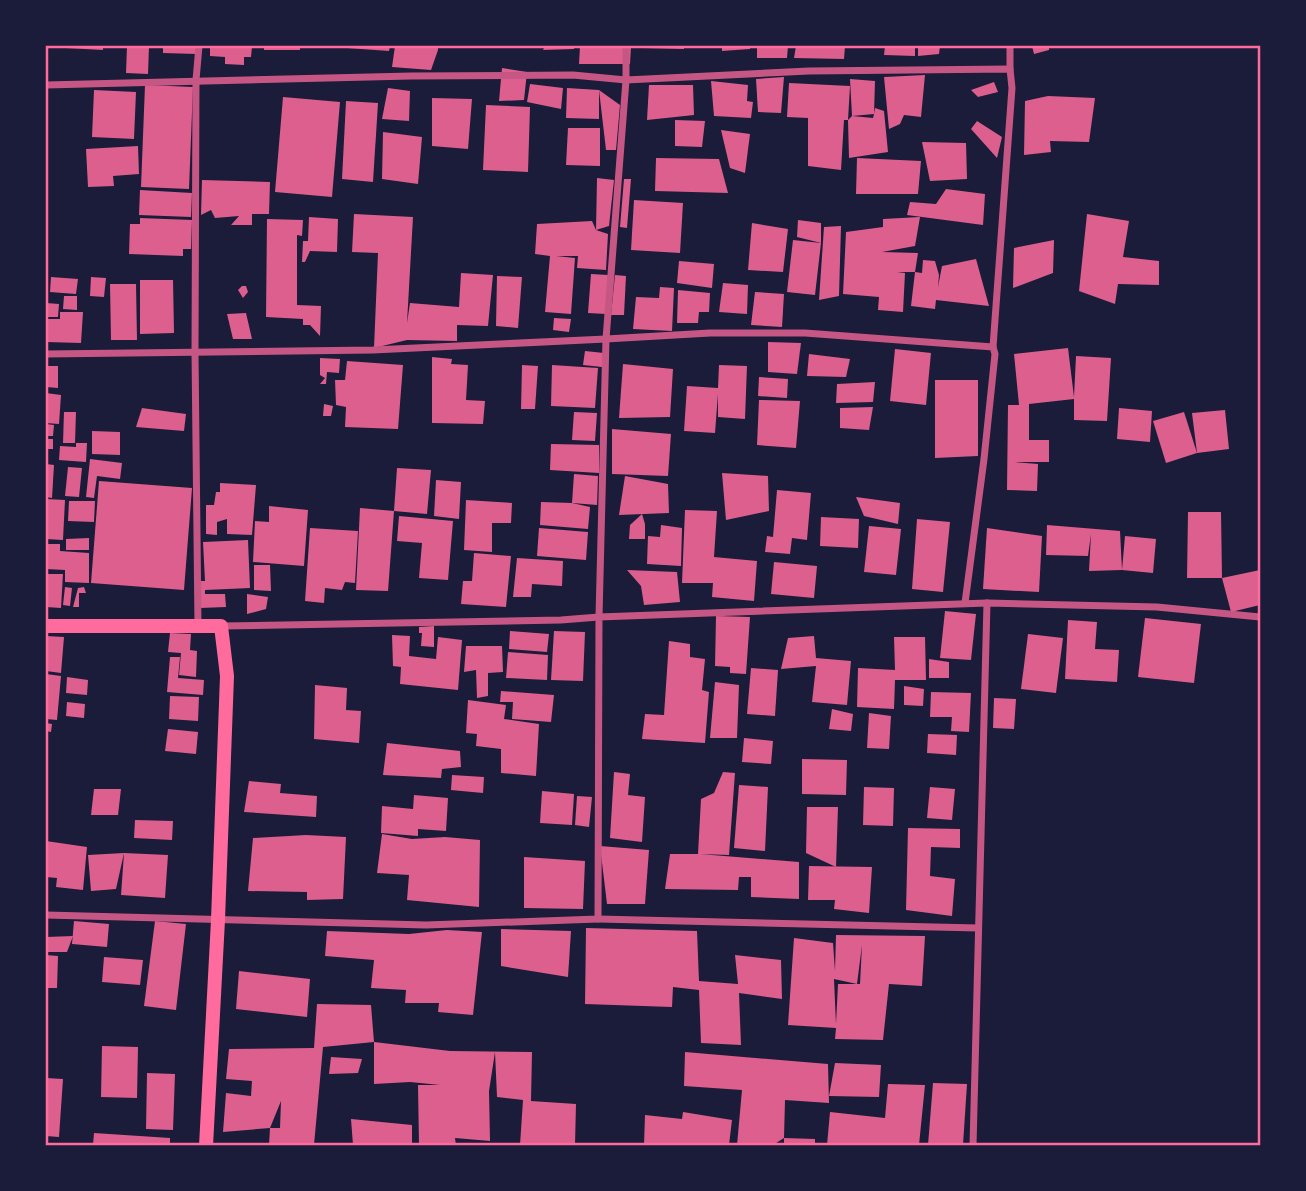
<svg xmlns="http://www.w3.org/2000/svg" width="1306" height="1191" viewBox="0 0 1306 1191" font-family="Mulish,sans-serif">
<rect width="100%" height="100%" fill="#1b1b3a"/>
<g fill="#dd5f8e" fill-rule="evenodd">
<path d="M 66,46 L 103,46 L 103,50 L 66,48 Z"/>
<path d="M 127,46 L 149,46 L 148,74 L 126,73 Z"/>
<path d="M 163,46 L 197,46 L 197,54 L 163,53 Z"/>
<path d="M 210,46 L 252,46 L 251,57 L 244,57 L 244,65 L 225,64 L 225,57 L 210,56 Z"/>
<rect x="264" y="46" width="36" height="4"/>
<path d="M 347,46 L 390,46 L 389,51 L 347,48 Z"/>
<path d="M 395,46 L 438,46 L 438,50 L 431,70 L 392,67 Z"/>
<path d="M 545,46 L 574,46 L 574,49 L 543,50 Z"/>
<path d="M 580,46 L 631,46 L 630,64 L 579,64 Z"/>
<path d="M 644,46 L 684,46 L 684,49 L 644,48 Z"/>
<path d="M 722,46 L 750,46 L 750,49 L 722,51 Z"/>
<path d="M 757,46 L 788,46 L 787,58 L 757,58 Z"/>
<path d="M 796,46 L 845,46 L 844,59 L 794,58 Z"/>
<path d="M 885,46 L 915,46 L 915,56 L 884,55 Z"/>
<path d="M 918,46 L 940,46 L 939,54 L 918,56 Z"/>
<path d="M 1032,46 L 1049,46 L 1049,50 L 1034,54 Z"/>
<path d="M 502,68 L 527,72 L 524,100 L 499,101 Z"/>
<path d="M 925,75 L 921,117 L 904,115 L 900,124 L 889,129 L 884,77 Z"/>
<path d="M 784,77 L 781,113 L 758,112 L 756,79 Z"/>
<path d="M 850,79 L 875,81 L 874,114 L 875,108 L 884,111 L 888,152 L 849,158 L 848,120 L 852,116 L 873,118 L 874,114 L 852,116 Z"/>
<path d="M 711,81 L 748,85 L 747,101 L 753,102 L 751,118 L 714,116 Z"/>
<path d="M 994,82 L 998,92 L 978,97 L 971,90 Z"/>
<path d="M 789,83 L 850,86 L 848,120 L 844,120 L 841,170 L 808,166 L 808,118 L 787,117 Z"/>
<path d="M 530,84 L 563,88 L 561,109 L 527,102 Z"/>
<path d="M 145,85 L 193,87 L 189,189 L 141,187 Z"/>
<path d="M 649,85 L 693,85 L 694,115 L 647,120 Z"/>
<path d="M 388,88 L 410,91 L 409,121 L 382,119 Z"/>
<path d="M 567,88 L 599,90 L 599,119 L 566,118 Z"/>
<path d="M 94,90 L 136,92 L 134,139 L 92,137 Z"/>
<path d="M 599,90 L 620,105 L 616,150 L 606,150 Z"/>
<path d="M 1048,96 L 1095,98 L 1089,142 L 1050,141 L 1051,152 L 1024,155 L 1025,101 Z"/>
<path d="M 283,97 L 340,102 L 332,197 L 275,192 Z"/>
<path d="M 432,98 L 472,99 L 468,149 L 432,146 Z"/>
<path d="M 346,101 L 378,103 L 373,182 L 342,179 Z"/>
<path d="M 486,105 L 530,107 L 528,172 L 483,170 Z"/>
<path d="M 675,120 L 705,121 L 702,147 L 675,146 Z"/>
<path d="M 977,121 L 1002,137 L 997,158 L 971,129 Z"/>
<path d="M 568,128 L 600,128 L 600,166 L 566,165 Z"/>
<path d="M 721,130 L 750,134 L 745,173 L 730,168 Z"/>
<path d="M 383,132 L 422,137 L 418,184 L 382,179 Z"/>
<path d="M 922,142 L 966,143 L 967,179 L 930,181 Z"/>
<path d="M 138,146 L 139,174 L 113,176 L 114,186 L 88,187 L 86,149 Z"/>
<path d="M 656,158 L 719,159 L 728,193 L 655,191 Z"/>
<path d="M 857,158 L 921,161 L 918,194 L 856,194 Z"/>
<path d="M 597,178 L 614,180 L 609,226 L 596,230 L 608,234 L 606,270 L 577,268 L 578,256 L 556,256 L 575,258 L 571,314 L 545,312 L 550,256 L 535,254 L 537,224 L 592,221 L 596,230 Z"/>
<path d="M 624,179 L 631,179 L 627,228 L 620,227 Z"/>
<path d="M 202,180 L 270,182 L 269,214 L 252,214 L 252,225 L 231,225 L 239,216 L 215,218 L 211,210 L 201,215 Z"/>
<path d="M 946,189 L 985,194 L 983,225 L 907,215 L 910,202 L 936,204 Z"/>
<path d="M 140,190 L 192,193 L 191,217 L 139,215 Z"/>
<path d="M 634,200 L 683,203 L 680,253 L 631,250 Z"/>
<path d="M 354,214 L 413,217 L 407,323 L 410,303 L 459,307 L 461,273 L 493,275 L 488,326 L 457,325 L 457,341 L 407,340 L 374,348 L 378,253 L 352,252 Z"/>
<path d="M 1087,214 L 1129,221 L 1123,257 L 1159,261 L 1159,285 L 1118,284 L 1115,304 L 1079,291 Z"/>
<path d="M 309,217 L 338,219 L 337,252 L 310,251 L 305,262 L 302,262 L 303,241 L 308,241 Z"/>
<path d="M 920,217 L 915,246 L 882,252 L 918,253 L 915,272 L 897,272 L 905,273 L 903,312 L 878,310 L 879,297 L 843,294 L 846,232 L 883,227 L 883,219 Z"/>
<path d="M 140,218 L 192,220 L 191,249 L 183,249 L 183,256 L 129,254 L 130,224 L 140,224 Z"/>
<path d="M 267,219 L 303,220 L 302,236 L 297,235 L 297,305 L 321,306 L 320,336 L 310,325 L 303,325 L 303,319 L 266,317 Z"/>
<path d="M 798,220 L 821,223 L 821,243 L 797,237 Z"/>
<path d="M 752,223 L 788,229 L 783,272 L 748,270 Z"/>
<path d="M 841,226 L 839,296 L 819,300 L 824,227 Z"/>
<path d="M 793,240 L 821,243 L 815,295 L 787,292 Z"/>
<path d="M 1054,240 L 1053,273 L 1013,288 L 1014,248 Z"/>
<path d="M 976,259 L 989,306 L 936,300 L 935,309 L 911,306 L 915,272 L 922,273 L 923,260 L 935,261 L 939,275 L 938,287 L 942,266 Z"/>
<path d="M 679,261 L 714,264 L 712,288 L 677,283 Z"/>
<path d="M 591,274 L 608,275 L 606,314 L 588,313 Z"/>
<path d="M 615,275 L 626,276 L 624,315 L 611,315 Z"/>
<path d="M 497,276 L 522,277 L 518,328 L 496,326 Z"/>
<path d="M 51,277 L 78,279 L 76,294 L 50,292 Z"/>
<path d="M 91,277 L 106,278 L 104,297 L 90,296 Z"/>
<path d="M 140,280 L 173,280 L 174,333 L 140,334 Z"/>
<path d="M 723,283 L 748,285 L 747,314 L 719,312 Z"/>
<path d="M 110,284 L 136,284 L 137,340 L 111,340 Z"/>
<path d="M 242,286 L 246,286 L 248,292 L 243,298 L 238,290 Z"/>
<path d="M 660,287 L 674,288 L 672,331 L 633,329 L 636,297 L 659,298 Z"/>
<path d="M 678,290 L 710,293 L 709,312 L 699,312 L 698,323 L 677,323 Z"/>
<path d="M 755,292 L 784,294 L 782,327 L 751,325 Z"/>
<path d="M 64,296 L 77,296 L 77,310 L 63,309 Z"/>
<path d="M 46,303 L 59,304 L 58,317 L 46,317 Z"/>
<path d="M 60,312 L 83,312 L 81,343 L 46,342 L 46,319 L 60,319 Z"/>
<path d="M 246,313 L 252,339 L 233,339 L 227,314 Z"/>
<path d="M 554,318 L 571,319 L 569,332 L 553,330 Z"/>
<path d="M 768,342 L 801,343 L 797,374 L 768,372 Z"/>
<path d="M 1068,348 L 1074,397 L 1076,356 L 1111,358 L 1107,421 L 1074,420 L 1074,399 L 1029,404 L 1029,440 L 1049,440 L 1049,462 L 1014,462 L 1038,464 L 1037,491 L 1007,490 L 1008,405 L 1019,405 L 1014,354 Z"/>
<path d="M 895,349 L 931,353 L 926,405 L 890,401 Z"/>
<path d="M 585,351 L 604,353 L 602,367 L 583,365 Z"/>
<path d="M 809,354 L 850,359 L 846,377 L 807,376 Z"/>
<path d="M 432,357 L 452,359 L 451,364 L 468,365 L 466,400 L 485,401 L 483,424 L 432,423 Z"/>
<path d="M 320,358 L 340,359 L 339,373 L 327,372 L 326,384 L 320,384 L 325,378 L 320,375 Z"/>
<path d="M 347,361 L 403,365 L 398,429 L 345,427 L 346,407 L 336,405 L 335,380 L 345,380 Z"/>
<path d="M 623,364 L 673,369 L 670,417 L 619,418 Z"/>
<path d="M 522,365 L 538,366 L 535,409 L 521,409 Z"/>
<path d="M 552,365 L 598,368 L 595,408 L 551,406 Z"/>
<path d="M 719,365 L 747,366 L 745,419 L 718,417 L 718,394 L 715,433 L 684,431 L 687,386 L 718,388 Z"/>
<path d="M 46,366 L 58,366 L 58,388 L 46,387 Z"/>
<path d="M 759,377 L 788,379 L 787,398 L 758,396 Z"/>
<path d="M 935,380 L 978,380 L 978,456 L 935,458 Z"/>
<path d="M 875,382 L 873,402 L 836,403 L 837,384 Z"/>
<path d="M 46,393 L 61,395 L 59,424 L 46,423 Z"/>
<path d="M 759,400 L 800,401 L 796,448 L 757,445 Z"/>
<path d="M 324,404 L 333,406 L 331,416 L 323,416 Z"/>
<path d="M 873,407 L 869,430 L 840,428 L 840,408 Z"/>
<path d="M 142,408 L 186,414 L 184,431 L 136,427 Z"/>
<path d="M 1119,408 L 1152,411 L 1150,442 L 1117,439 Z"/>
<path d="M 1225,410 L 1229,449 L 1197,453 L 1192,413 Z"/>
<path d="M 64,412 L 76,412 L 75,443 L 63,443 Z"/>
<path d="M 574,412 L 597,413 L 595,441 L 572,440 Z"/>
<path d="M 1184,412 L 1197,453 L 1166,463 L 1153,421 Z"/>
<path d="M 46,424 L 54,425 L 53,436 L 46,436 Z"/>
<path d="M 612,429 L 671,434 L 668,476 L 612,474 Z"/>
<path d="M 92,431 L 120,432 L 120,455 L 92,454 Z"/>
<rect x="46" y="439" width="7" height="10"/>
<path d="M 76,443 L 87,443 L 86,462 L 59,460 L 60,446 L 76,447 Z"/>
<path d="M 551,444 L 599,445 L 599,473 L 550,470 Z"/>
<path d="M 90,459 L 122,463 L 120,479 L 97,476 L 94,498 L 86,497 Z"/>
<path d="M 46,464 L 54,465 L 52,498 L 46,497 Z"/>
<path d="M 68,467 L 82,468 L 79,497 L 65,496 Z"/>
<path d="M 397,468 L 431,470 L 427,514 L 394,511 Z"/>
<path d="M 722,473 L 768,476 L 769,511 L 726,520 Z"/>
<path d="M 574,474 L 598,476 L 597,505 L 572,503 Z"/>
<path d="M 625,476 L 668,484 L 669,513 L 619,515 Z"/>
<path d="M 436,480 L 461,482 L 459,519 L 434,516 Z"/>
<path d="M 99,481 L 192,488 L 184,590 L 91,583 Z"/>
<path d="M 220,483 L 256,485 L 252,535 L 227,534 L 227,519 L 217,522 L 217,535 L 206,534 L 206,505 L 214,505 L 216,492 L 220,492 Z"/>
<path d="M 777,490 L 811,493 L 807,540 L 792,538 L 790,554 L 765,552 L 767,536 L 773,537 Z"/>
<path d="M 856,497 L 900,503 L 898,524 L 864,516 Z"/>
<path d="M 46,499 L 65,500 L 63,540 L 46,539 Z"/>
<path d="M 466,500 L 512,503 L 511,523 L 492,523 L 492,552 L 464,550 Z"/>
<path d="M 69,501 L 95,501 L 94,522 L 68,521 Z"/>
<path d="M 541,502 L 572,503 L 590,507 L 588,529 L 540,525 Z"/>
<path d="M 269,506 L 308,510 L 304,566 L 253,562 L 255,521 L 269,522 Z"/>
<path d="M 360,508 L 394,511 L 388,591 L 356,590 Z"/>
<path d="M 685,510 L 717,511 L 714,557 L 757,561 L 754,601 L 712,597 L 713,583 L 682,583 Z"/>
<path d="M 1188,512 L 1221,512 L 1222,578 L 1260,570 L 1260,605 L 1231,612 L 1222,578 L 1187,578 Z"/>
<path d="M 642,514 L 645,524 L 645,539 L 629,539 L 630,525 Z"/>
<path d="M 399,516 L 453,521 L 448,580 L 419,578 L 422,543 L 397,541 Z"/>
<path d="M 821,517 L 859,519 L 858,548 L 820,546 Z"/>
<path d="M 917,519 L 950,522 L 943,592 L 912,589 Z"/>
<path d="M 661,525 L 682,528 L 681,566 L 647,564 L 648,536 L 660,537 Z"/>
<path d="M 1047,525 L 1120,531 L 1122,570 L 1089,571 L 1091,534 L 1088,556 L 1046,555 Z"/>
<path d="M 869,526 L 901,529 L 896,575 L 864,572 Z"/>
<path d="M 310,528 L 358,531 L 355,583 L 345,582 L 342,590 L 325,588 L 324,603 L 305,601 Z"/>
<path d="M 539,528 L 588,532 L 586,560 L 537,556 Z"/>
<path d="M 987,528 L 1042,536 L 1039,592 L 983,589 Z"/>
<path d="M 1125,536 L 1156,539 L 1153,573 L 1122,570 Z"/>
<path d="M 89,538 L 89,550 L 66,550 L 66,539 Z"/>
<path d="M 248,540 L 250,588 L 205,590 L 205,594 L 225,594 L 226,607 L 200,608 L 199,581 L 205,581 L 203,542 Z"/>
<path d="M 46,544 L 60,544 L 60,551 L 89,553 L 89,583 L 65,582 L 65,570 L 46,569 Z"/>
<path d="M 474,553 L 511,556 L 506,607 L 461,604 L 463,581 L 472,581 Z"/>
<path d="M 517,558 L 563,561 L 562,586 L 532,584 L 531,597 L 513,597 Z"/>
<path d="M 774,562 L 817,566 L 814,598 L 771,594 Z"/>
<path d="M 254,565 L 270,565 L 271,591 L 254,590 Z"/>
<path d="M 627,570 L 677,572 L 680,602 L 644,605 L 641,586 Z"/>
<path d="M 46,574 L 63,574 L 61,608 L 46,607 Z"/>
<path d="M 65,587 L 72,588 L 70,606 L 63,605 Z"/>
<path d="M 84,587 L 86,593 L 79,593 L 79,607 L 73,607 L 78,588 Z"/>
<path d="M 247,594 L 268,597 L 266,609 L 247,614 Z"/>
<path d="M 945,611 L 976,614 L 971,660 L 940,658 Z"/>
<path d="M 716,616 L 750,617 L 746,674 L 730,673 L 730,667 L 715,666 Z"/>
<path d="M 1145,618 L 1201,624 L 1194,683 L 1138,677 Z"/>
<path d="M 1068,620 L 1097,622 L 1095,649 L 1119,650 L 1117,682 L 1065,679 Z"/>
<path d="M 434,626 L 434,647 L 421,646 L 422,633 L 419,633 L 419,627 Z"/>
<path d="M 510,631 L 549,634 L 547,652 L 509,649 Z"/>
<path d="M 554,631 L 585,632 L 583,681 L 551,680 Z"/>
<path d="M 170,633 L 191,634 L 190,650 L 197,651 L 196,677 L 179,675 L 181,653 L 168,652 Z"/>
<path d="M 1028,634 L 1063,638 L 1056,693 L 1021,689 Z"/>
<path d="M 392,635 L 410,636 L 409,656 L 436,659 L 438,637 L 462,640 L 458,690 L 400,684 L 401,667 L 393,666 Z"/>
<path d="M 46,636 L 64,637 L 61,673 L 46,671 Z"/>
<path d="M 814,636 L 816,658 L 851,661 L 847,705 L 812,702 L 816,666 L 781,669 L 788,638 Z"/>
<path d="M 894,637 L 925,637 L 926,680 L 895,680 L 894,709 L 857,707 L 858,668 L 895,670 Z"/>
<path d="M 669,641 L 690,644 L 690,657 L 705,659 L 702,690 L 709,692 L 705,743 L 642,739 L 645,714 L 664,715 Z"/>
<path d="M 466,646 L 502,646 L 503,672 L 488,673 L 488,696 L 477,698 L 476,670 L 464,672 Z"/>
<path d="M 508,652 L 548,655 L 547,680 L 506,678 Z"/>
<path d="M 170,657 L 180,657 L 178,678 L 204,680 L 203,695 L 167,692 Z"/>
<path d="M 929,659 L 949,662 L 949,678 L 929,678 Z"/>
<path d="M 751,668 L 778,670 L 775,716 L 747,714 Z"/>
<path d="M 46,674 L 61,676 L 57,720 L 46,719 Z"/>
<path d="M 67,677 L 88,680 L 87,695 L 66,693 Z"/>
<path d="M 715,682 L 739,685 L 737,738 L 710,738 Z"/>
<path d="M 315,685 L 347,688 L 346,710 L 361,711 L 359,743 L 314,739 Z"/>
<path d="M 904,686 L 924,689 L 923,706 L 904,705 Z"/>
<path d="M 501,691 L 554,695 L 551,722 L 512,719 L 513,702 L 500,702 Z"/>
<path d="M 931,692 L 971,693 L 969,732 L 951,731 L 952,717 L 930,717 Z"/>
<path d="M 170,696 L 199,697 L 198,721 L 169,719 Z"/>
<path d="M 994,698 L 1016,699 L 1014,729 L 993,728 Z"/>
<path d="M 468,700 L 506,705 L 504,719 L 539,724 L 536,776 L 501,773 L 501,749 L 476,746 L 477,734 L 466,733 Z"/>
<path d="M 67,702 L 85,704 L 84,718 L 66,716 Z"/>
<path d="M 832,709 L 853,714 L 851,731 L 829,729 Z"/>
<path d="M 869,713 L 891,716 L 889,749 L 867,748 Z"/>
<path d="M 46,723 L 52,724 L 51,732 L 46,731 Z"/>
<path d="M 168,729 L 198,732 L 196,754 L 165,751 Z"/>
<path d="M 928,734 L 957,735 L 956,755 L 927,753 Z"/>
<path d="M 744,738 L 773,741 L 771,764 L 742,762 Z"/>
<path d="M 387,743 L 460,751 L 461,767 L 442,769 L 441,778 L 383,775 Z"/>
<path d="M 802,759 L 847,760 L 846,795 L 802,794 Z"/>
<path d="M 614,772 L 630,774 L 628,795 L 645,797 L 642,842 L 610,838 Z"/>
<path d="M 723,772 L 735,773 L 729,855 L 700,854 L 799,862 L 799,899 L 751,897 L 751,877 L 739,877 L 738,890 L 665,889 L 670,854 L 698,854 L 701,799 L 714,793 Z"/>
<path d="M 452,775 L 484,777 L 483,793 L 451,790 Z"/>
<path d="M 249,781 L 281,784 L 280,793 L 317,796 L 316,817 L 244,812 Z"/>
<path d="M 739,785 L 768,787 L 765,851 L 734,848 Z"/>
<path d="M 864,787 L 894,788 L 893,826 L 863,825 Z"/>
<path d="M 930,787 L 955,789 L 952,820 L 927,818 Z"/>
<path d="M 94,789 L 121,789 L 118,815 L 91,815 Z"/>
<path d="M 542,791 L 574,794 L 572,825 L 540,823 Z"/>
<path d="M 414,795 L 448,798 L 446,831 L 418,829 L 418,836 L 381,833 L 382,806 L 413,809 Z"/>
<path d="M 577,796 L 592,797 L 589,827 L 575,825 Z"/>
<path d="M 807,807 L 838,807 L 836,867 L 806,853 Z"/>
<path d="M 135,820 L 173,821 L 172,840 L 134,838 Z"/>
<path d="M 908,828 L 960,829 L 960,848 L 931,847 L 930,876 L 955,879 L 952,916 L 906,910 Z"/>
<path d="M 382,834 L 412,839 L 445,837 L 480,840 L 479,907 L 407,900 L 409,875 L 377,873 Z"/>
<path d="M 306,835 L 346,837 L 343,899 L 307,900 L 307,892 L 248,891 L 253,838 Z"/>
<path d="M 46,841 L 87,847 L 83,890 L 56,887 L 57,878 L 46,877 Z"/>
<path d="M 600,846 L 649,850 L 645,904 L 607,904 Z"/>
<path d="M 124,853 L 116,889 L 91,891 L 88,855 L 124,853 L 168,855 L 165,898 L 121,895 Z"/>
<path d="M 524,857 L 585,861 L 583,909 L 524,908 Z"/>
<path d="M 809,866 L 872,867 L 869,913 L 834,909 L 835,900 L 808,900 Z"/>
<path d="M 74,921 L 109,924 L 107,947 L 72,944 Z"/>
<path d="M 155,921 L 186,924 L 176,1010 L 144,1006 Z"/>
<path d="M 586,928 L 697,931 L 699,981 L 738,984 L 735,955 L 781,960 L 782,999 L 739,993 L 741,1045 L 701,1043 L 699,990 L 673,987 L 672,1007 L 585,1004 Z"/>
<path d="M 501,929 L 571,931 L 568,977 L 501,966 Z"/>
<path d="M 447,930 L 482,932 L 473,1015 L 438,1012 L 439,1003 L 405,1003 L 406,990 L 371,988 L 374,960 L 325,956 L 327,931 L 409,934 Z"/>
<path d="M 836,935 L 925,936 L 922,986 L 889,984 L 883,1040 L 835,1039 L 836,1028 L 788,1025 L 794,938 L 833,943 L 835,971 ZM 862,945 L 860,984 L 838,984 L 836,1024 L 834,979 L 857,984 Z"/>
<path d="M 73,936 L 67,952 L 46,952 L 46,937 Z"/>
<path d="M 46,955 L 58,956 L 57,988 L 46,988 Z"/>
<path d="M 104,957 L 143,960 L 140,985 L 102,982 Z"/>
<path d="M 239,971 L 310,979 L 307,1017 L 236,1009 Z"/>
<path d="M 317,1004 L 371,1005 L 374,1042 L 450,1051 L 532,1052 L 531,1101 L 576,1104 L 575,1145 L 520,1145 L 523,1100 L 497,1097 L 495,1052 L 489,1091 L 490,1141 L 455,1138 L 456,1145 L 419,1145 L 418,1085 L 440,1085 L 410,1082 L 374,1084 L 374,1042 L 323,1047 L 314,1145 L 269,1145 L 270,1128 L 280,1128 L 281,1101 L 270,1128 L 223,1132 L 226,1093 L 251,1096 L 252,1081 L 226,1079 L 229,1049 L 314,1048 Z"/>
<path d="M 102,1046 L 138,1047 L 137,1098 L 101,1097 Z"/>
<path d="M 685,1052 L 828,1064 L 829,1103 L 785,1100 L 784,1138 L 773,1145 L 737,1145 L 742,1090 L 684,1086 Z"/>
<path d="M 331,1057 L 362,1059 L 358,1073 L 329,1074 Z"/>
<path d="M 835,1063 L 881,1065 L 879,1097 L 829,1096 Z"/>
<path d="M 147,1073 L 175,1074 L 173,1130 L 146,1129 Z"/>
<path d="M 46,1078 L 63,1079 L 59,1137 L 46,1136 Z"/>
<path d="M 933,1083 L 967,1084 L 963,1145 L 928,1145 Z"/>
<path d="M 888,1084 L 925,1085 L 919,1145 L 827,1145 L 830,1112 L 885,1118 Z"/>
<path d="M 683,1112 L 732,1120 L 729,1145 L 644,1145 L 645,1115 L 682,1119 Z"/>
<path d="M 351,1119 L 412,1125 L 412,1145 L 353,1145 Z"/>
<path d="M 94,1133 L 170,1138 L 170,1145 L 93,1145 Z"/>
<path d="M 784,1138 L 815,1139 L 815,1145 L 784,1145 Z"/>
</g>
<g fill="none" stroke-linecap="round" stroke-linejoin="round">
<g stroke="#c65784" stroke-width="7">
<path d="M 626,46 L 626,80 L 809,71 L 1010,69 L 1012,88 L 993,347"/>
<path d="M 1010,46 L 1010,69"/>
<path d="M 46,85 L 411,76 L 573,75 L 626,80 L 606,339 L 710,333 L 805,333 L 993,347 L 995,354 L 984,459 L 965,603"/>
<path d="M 46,354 L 373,350 L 606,339 L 599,617 L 561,620 L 221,626"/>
<path d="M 198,626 L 195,352 L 196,80 L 199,46"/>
<path d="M 46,915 L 426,925 L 598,919 L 599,617 L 987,603 L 1157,607 L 1260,617"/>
<path d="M 598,919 L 978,928"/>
<path d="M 973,1146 L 987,603"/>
</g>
<path stroke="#ff6b9d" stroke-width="14" d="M 46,626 L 221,626 L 227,676 L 218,920 L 206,1146"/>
</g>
<rect width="1306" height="1191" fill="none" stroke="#1b1b3a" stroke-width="94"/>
<rect x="47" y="47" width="1212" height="1097" fill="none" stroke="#ff6b9d" stroke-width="2.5"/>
</svg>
